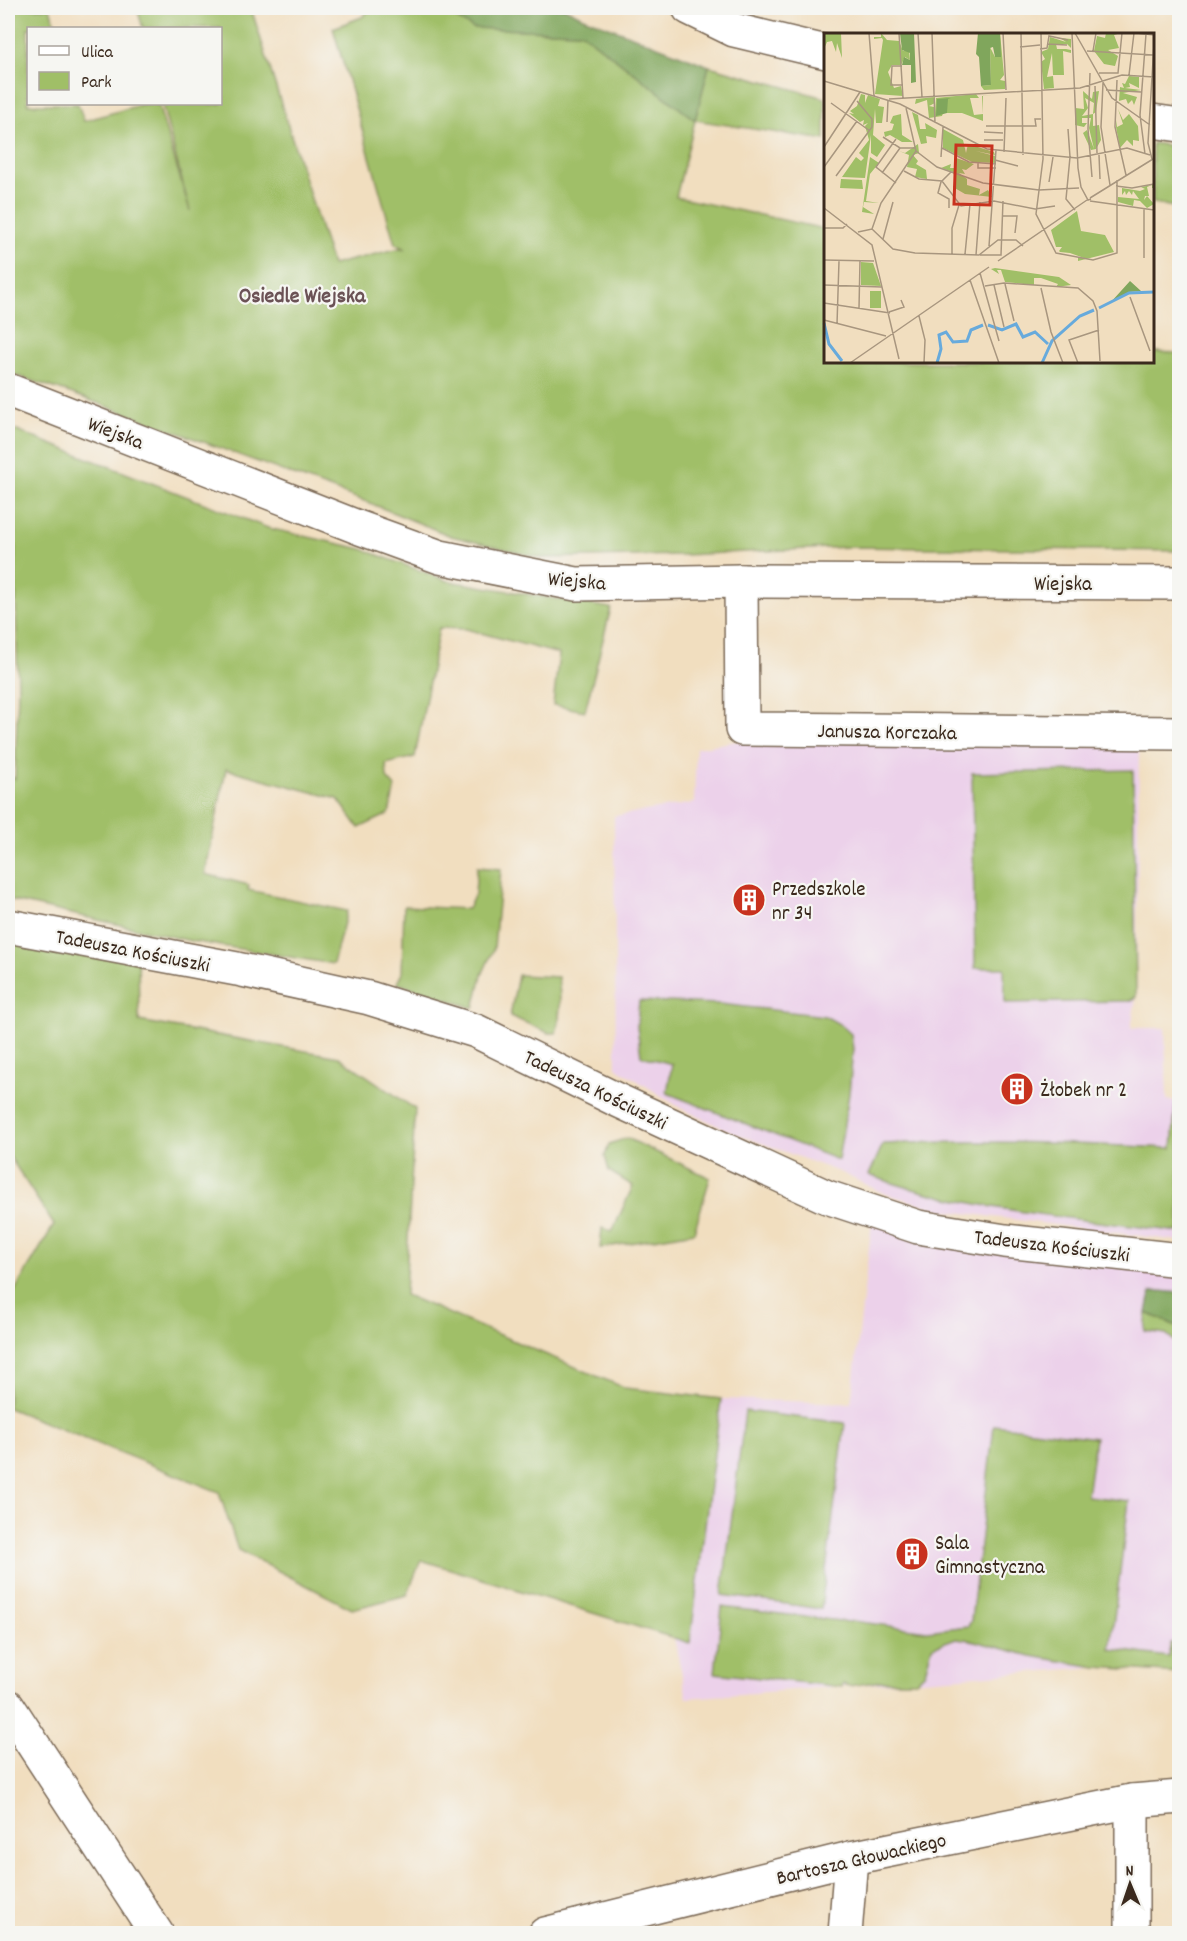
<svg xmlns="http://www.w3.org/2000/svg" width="1187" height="1941" viewBox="0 0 1187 1941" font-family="Dekko,sans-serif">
<rect width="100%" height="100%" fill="#f6f6f2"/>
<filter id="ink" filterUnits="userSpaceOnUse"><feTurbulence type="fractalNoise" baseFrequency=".0167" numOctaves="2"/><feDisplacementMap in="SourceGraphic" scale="12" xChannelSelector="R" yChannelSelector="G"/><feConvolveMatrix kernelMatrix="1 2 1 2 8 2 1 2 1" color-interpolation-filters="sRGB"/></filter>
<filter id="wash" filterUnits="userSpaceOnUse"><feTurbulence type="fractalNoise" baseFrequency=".008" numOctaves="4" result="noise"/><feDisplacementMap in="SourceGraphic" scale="24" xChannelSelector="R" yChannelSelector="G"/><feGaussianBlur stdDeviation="1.35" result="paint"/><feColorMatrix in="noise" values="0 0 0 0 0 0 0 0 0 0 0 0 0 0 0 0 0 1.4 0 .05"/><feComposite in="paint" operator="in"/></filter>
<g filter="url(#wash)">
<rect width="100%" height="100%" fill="#f1debf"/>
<g fill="#ecd1ea">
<path d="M 750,739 L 1139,747 L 1136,997 L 1131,1028 L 1165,1028 L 1167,1100 L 1179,1101 L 1179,1241 L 941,1210 L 883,1193 L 842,1173 L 734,1133 L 682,1109 L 616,1067 L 614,816 L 694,803 L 696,748 Z"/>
<path d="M 873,1213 L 1179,1260 L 1179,1673 L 1096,1667 L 687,1698 L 674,1638 L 690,1643 L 721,1399 L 851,1403 Z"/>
</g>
<g fill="#a0bf67" stroke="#6e7442" stroke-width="1.5">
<path d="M 8,8 L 50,8 L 56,28 L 28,28 L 28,104 L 78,104 L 84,121 L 143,104 L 158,104 L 190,211 L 162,104 L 220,104 L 220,28 L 143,28 L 137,8 L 251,8 L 332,265 L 400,248 L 406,249 L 395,244 L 333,28 L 362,17 L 372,8 L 438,8 L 474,28 L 581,32 L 695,120 L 709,66 L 825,98 L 825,140 L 695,120 L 676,197 L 825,229 L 826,362 L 1152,362 L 1153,352 L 1179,353 L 1179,551 L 849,547 L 683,555 L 541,558 L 451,536 L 367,502 L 73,394 L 8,373 Z"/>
<path d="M 1152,143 L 1179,147 L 1179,208 L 1153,203 Z"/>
<path d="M 12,429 L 268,528 L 362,549 L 448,581 L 611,608 L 585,711 L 553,705 L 559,654 L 466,629 L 439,628 L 415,757 L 386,764 L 387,778 L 395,787 L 389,814 L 359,828 L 338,799 L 226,769 L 205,874 L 249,885 L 248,890 L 347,911 L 333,964 L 191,941 L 10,900 L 8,897 L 8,776 L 15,779 L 18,690 Z"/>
<path d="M 1133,770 L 1136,997 L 1129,1001 L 1005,1003 L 1004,968 L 975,968 L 972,773 Z"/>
<path d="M 477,867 L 501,869 L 494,948 L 482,975 L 474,1008 L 397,983 L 402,973 L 404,906 L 468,909 L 475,894 Z"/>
<path d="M 8,926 L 138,950 L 139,1021 L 339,1057 L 415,1109 L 405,1295 L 625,1388 L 721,1399 L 690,1643 L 421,1560 L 407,1595 L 352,1609 L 238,1550 L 219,1492 L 8,1408 L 8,1302 L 54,1225 L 8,1154 Z"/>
<path d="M 518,975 L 558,977 C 561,996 561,1015 556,1033 L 549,1033 L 510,1016 Z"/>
<path d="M 639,1001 L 720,1004 L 825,1016 L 841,1025 L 851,1034 L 853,1049 L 849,1094 L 838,1160 L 667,1093 L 672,1064 L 641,1056 L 637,1026 Z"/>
<path d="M 1176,1102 L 1180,1103 L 1179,1232 C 1075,1218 968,1211 869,1175 L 883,1144 C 979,1139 1076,1144 1172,1148 Z"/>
<path d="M 627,1138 L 710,1178 L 694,1232 L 600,1248 L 602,1228 L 612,1232 L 633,1186 L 609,1171 L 605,1156 L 609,1144 Z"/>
<path d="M 1147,1313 L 1179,1327 L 1179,1345 L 1166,1334 L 1145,1331 Z"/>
<path d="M 745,1411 L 845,1423 L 821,1609 L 722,1595 Z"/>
<path d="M 994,1425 L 1095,1438 L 1087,1496 L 1129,1501 L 1110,1649 L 1168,1657 L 1171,1643 L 1179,1644 L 1179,1673 L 1096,1667 L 1031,1656 L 971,1640 L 956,1638 L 932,1647 L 925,1672 L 916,1681 L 882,1681 L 849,1686 L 843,1684 L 842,1687 L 715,1673 L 722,1607 L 849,1622 L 853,1621 L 927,1631 L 968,1626 L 971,1621 Z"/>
</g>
<g fill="#80a65c" stroke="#5e683d" stroke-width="1.5">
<path d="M 438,8 L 565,8 L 583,17 L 709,66 L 695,120 L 581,32 L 473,28 Z"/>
<path d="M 1161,1291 L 1179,1293 L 1179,1327 L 1147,1313 L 1151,1292 Z"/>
</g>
</g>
<g filter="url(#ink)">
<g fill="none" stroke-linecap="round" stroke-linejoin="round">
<g stroke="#7b6956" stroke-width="36">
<g id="minor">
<path d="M 689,8 L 734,30 L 826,52"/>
<path d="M 1152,121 L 1180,125"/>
<path d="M 8,390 L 360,528 L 440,557 L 576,584 L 741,581 L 1180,583"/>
<path d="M 741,581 L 742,729 L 1180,733"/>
<path d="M 8,926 L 237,969 L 369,998 L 476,1031 L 615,1099 L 827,1197 L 918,1227 L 1005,1241 L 1180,1260"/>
<path d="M 8,1706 L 157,1934"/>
<path d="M 545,1934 L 851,1858 L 1132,1801 L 1180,1797"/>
<path d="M 845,1934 L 851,1858"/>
<path d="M 1132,1934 L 1132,1801"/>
</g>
</g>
<use href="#minor" stroke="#fff" stroke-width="33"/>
</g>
</g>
<defs>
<g id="building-disc" transform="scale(1.725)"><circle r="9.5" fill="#c8321e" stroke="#f6f6f2"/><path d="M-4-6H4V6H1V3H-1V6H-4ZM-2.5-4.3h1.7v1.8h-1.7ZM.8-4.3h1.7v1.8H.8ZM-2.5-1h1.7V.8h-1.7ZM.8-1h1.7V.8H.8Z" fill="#fff"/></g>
</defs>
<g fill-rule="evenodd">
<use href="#building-disc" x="749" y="900"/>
<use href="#building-disc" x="1017" y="1089"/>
<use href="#building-disc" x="912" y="1554"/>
</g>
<g text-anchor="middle" stroke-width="4.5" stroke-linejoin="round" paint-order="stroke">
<g font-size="21" fill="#3b2a1e" stroke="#f6f6f2">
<text transform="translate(116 432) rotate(21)" y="7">Wiejska</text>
<text transform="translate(577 580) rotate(5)" y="7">Wiejska</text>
<text x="1063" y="590">Wiejska</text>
<text transform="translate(887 731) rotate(1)" y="7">Janusza Korczaka</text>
<text transform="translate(133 950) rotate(11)" y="7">Tadeusza Kościuszki</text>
<text transform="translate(596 1089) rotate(26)" y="7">Tadeusza Kościuszki</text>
<text transform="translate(1052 1245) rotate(7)" y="7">Tadeusza Kościuszki</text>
<text transform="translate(861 1858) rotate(-13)" y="7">Bartosza Głowackiego</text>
</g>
<g font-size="21" fill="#3b2a1e" stroke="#f6f6f2" text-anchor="start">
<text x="772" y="895">Przedszkole<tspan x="772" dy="24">nr 34</tspan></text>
<text x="1040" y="1096">Żłobek nr 2</text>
<text x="935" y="1549">Sala<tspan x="935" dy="24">Gimnastyczna</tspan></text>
</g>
<g font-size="22" font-weight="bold" fill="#6b5256" stroke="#f6f6f2">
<text x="302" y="302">Osiedle Wiejska</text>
</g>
</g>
<g transform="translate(824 33)">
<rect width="330" height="330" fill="#f1debf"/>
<path d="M 0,0 L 17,0 L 18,25 L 13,10 L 12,19 L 8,8 L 3,9 L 0,16 ZM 57,0 L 63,7 L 75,8 L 79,18 L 85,17 L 86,27 L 81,24 L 77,32 L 68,32 L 64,39 L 70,55 L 77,53 L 79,63 L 51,61 L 59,7 L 58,5 L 50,6 L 50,4 L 57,4 ZM 176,0 L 180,42 L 176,47 L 181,48 L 181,56 L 160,57 L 157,53 L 167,52 L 166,14 L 171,24 L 176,24 ZM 282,0 L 297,0 L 290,2 L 295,15 L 284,17 L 294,23 L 291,33 L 280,31 L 270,18 L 273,3 L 281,5 ZM 226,4 L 242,9 L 236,5 L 247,6 L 247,15 L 243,11 L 232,11 L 233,16 L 242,16 L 247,17 L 247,20 L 239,18 L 240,42 L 229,42 L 228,20 L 223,44 L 229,43 L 230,55 L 220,56 L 217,29 L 221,26 L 217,19 L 224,16 ZM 305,43 L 315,44 L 315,55 L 305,50 L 306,54 L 301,55 L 317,57 L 299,60 L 313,64 L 310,72 L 308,67 L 304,71 L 302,66 L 295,68 L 296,54 L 300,55 L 298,50 L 301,51 ZM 259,58 L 268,66 L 269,59 L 275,58 L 272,79 L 269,81 L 270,70 L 261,65 L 264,75 L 258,83 L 269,81 L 269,93 L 275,92 L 277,107 L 272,116 L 267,117 L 259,100 L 263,97 L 270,116 L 265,95 L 267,85 L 258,85 L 258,90 L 263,90 L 260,94 L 251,92 L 251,75 L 260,76 ZM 37,61 L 41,62 L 41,70 L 44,62 L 56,66 L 54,73 L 60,74 L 58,90 L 52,90 L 51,76 L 49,102 L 61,112 L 53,124 L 47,120 L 47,102 L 41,145 L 18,144 L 32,124 L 37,128 L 40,125 L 35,120 L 45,107 L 41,93 L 44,90 L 39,92 L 40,87 L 36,89 L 25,80 L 30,81 L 26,78 L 33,73 ZM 152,61 L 155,65 L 146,65 L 150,82 L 159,81 L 158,63 L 175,61 L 159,63 L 159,88 L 138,80 L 119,80 L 118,83 L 105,85 L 103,67 L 91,71 L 92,66 L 111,64 L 111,70 L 105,73 L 110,74 L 111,71 L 111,81 L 112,65 ZM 294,76 L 299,87 L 305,81 L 314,93 L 315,108 L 309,107 L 309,113 L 303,107 L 296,115 L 292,94 L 293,87 L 293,94 L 299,91 ZM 88,79 L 94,82 L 96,96 L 102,96 L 101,90 L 113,97 L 112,105 L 102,103 L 103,110 L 97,111 ZM 77,81 L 78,102 L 89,109 L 78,109 L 66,102 L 61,104 L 60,99 L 68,97 L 70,91 L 66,90 L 69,83 ZM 119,96 L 139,107 L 142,120 L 144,111 L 170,119 L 171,122 L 152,118 L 171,123 L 172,130 L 148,129 L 119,115 ZM 94,111 L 95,120 L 89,122 L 94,128 L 92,131 L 102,137 L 103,146 L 91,144 L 93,136 L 83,134 L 85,122 L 75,118 L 81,120 ZM 46,124 L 55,130 L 46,141 L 42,168 L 55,170 L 40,169 L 39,174 L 50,181 L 38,179 ZM 132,125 L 150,131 L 142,137 L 138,136 L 141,141 L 135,140 L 143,146 L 143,152 L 156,156 L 155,162 L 164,157 L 168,164 L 141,161 L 129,154 L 132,149 L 129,139 L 117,135 L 127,131 L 126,135 L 131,135 ZM 17,146 L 38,147 L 39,156 L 16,155 ZM 328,152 L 323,154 L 325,163 L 321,163 L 320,167 L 323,163 L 330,171 L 323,175 L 316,168 L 310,167 L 309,173 L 294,169 L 294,164 L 315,166 L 309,158 L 308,162 L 305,158 L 302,162 L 301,158 L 298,162 L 298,155 L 316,158 L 321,156 L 317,154 L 328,152 L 329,152 L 329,155 L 328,155 ZM 253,178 L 257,198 L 281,202 L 290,219 L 254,228 L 254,224 L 260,225 L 246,220 L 236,219 L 235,218 L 238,214 L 232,214 L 227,197 ZM 37,229 L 49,230 L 57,253 L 37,252 ZM 171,235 L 235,244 L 247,252 L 232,254 L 234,251 L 217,245 L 210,245 L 210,252 L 181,249 L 177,237 L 173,237 L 175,241 L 167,236 ZM 46,258 L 57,258 L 57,275 L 46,275 Z" fill="#a0bf67"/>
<path d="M 76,0 L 90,0 L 92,49 L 87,50 L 87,32 L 78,32 L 80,24 L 86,27 L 86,20 L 78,17 ZM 154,0 L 176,0 L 177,24 L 171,24 L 169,14 L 166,15 L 167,52 L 157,53 L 155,24 L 152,21 ZM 127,65 L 124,66 L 123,80 L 112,83 L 113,66 ZM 306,248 L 317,258 L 305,259 L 287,269 Z" fill="#80a65c"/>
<path fill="none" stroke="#67aadc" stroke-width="3" d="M 275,275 L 305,260 L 330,259M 0,290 L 5,311 L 18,328M 164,292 L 178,297 L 192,291 L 199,304 L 211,299 L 224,311M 113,330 L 117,316 L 115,302 L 122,299 L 129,309 L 143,308 L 147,297 L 159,292M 218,330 L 228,308 L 256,283 L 270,277"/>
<path fill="none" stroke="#a8967f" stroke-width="1.5" d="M 45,0 L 50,63M 75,0 L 79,65M 94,0 L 98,64M 108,0 L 111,90M 179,0 L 182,57M 197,0 L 199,122M 217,0 L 219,126 L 212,181 L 232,220 L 269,227 L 293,220 L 293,147M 248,0 L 254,135 L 257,154 L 264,167 L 267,166M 251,0 L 288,65 L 326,92M 312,0 L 330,2M 224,11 L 243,12M 196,14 L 216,12M 216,16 L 223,15 L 225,3 L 244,7M 263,18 L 329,22M 269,18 L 272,0M 78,33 L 68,33 L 67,52 L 79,52M 266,40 L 264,96 L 268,144M 275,40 L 294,40 L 298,0M 305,42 L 310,0M 293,47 L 291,94 L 302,142M 0,48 L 76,71 L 163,116 L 253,125 L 303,115 L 326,122M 279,50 L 277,94 L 286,152M 271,53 L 273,120M 282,57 L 317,59M 65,66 L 256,55 L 298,42 L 330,44M 7,70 L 46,98M 63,89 L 64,67M 162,93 L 212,93 L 211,86 L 217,86M 244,96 L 246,124M 160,99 L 179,100M 59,104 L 76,115 L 91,115M 72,106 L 52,134 L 72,150M 160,107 L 179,107M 0,114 L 36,59M 118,115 L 145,129 L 172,131M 92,118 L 113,134 L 159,150 L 215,157 L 255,155M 180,119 L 182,65M 321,121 L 316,82 L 322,1M 275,122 L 276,146M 117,124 L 119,94M 246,124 L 242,166 L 251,177M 328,126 L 324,110 L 330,11M 171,127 L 194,133M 154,130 L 154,135 L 172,135M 0,134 L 33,88M 80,138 L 95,146 L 118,148 L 137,173 L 170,168 L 211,176 L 231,173M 58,140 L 76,115M 12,143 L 48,94 L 48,86 L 33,68M 225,149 L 229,124M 292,153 L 308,155 L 330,151M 266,165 L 329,126M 266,168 L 330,177M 0,175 L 48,212 L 75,326M 125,175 L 125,166 L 114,160 L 117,149 L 127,139M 320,176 L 320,225M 178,183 L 193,183 L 191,200M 0,195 L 19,195 L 23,191M 48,196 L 57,170 L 92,118 L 82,75M 34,199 L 48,196 L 69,216 L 91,220 L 155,222 L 174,207 L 192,207 L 199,213M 59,206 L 69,169M 165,213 L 172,117M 128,221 L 128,195 L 135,172M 141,221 L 146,171M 152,222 L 156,169M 156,222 L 177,222 L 179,168M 0,227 L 50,228M 174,228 L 263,167M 156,240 L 175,308M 146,247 L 175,330M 181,251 L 190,288M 0,252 L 58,254M 170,252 L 180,294M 161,253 L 180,250 L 254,255 L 269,268 L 273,278 L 276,328M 217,255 L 227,299 L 239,330M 306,264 L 326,318M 0,270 L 66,280M 35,275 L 36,228M 65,279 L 80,274 L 77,267M 95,283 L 101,307 L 100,330M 0,287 L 62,303M 13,291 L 15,228M 26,330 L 165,234M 254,330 L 245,307 L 275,297"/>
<path fill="#c8321e" fill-opacity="0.15" stroke="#c8321e" stroke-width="3" d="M 132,112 L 168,113 L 166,172 L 130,171 Z"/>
<rect width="330" height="330" fill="none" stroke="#3b2a1e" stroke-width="3"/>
</g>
<rect width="1187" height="1941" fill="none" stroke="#f6f6f2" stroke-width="30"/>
<rect x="27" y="27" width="195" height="78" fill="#f6f6f2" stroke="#aba49d" stroke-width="1.5"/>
<rect x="39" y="46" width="30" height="9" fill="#ffffff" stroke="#aba49d" stroke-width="1.5"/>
<text x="81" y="57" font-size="18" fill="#3b2a1e">Ulica</text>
<rect x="39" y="72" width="30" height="18" fill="#a0bf67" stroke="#aba49d" stroke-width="1.5"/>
<text x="81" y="87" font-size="18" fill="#3b2a1e">Park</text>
<g transform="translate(1130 1884) rotate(358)" stroke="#f6f6f2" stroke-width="4.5" paint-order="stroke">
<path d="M0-4.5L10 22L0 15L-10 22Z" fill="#3b2a1e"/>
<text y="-9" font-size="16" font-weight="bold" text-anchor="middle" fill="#3b2a1e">N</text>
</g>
</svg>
